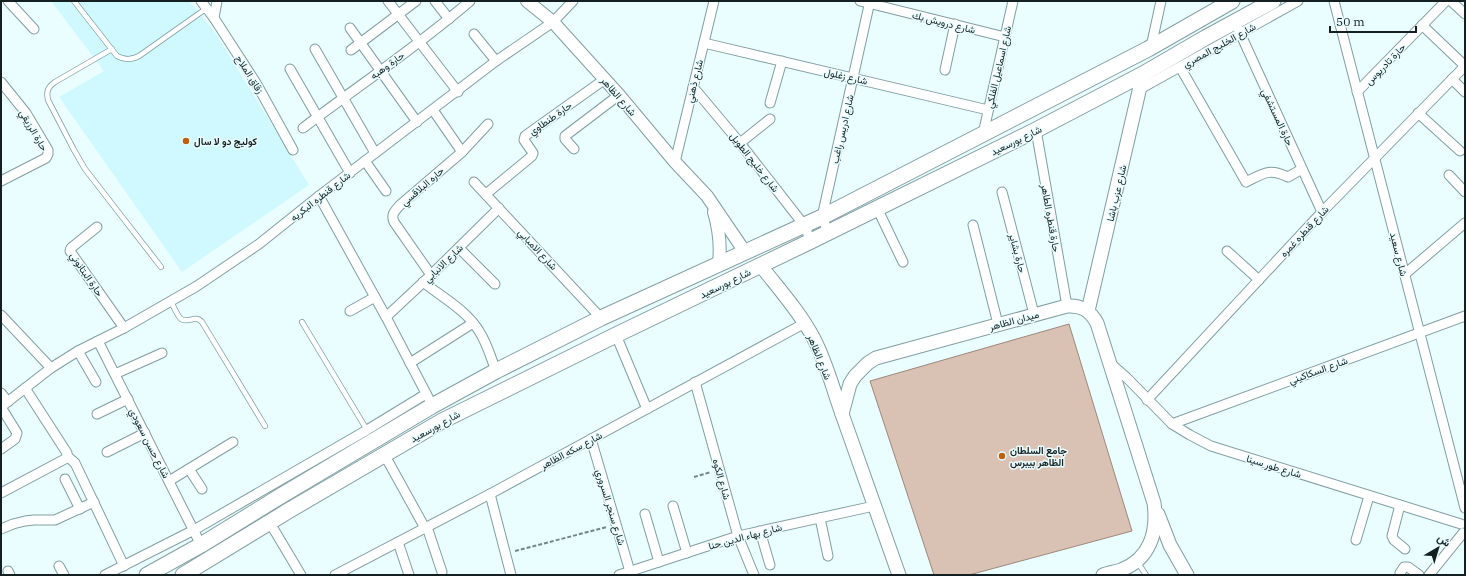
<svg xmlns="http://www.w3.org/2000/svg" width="1466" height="576" viewBox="0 0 1466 576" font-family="'IBM Plex Serif',Vazirmatn,serif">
<rect width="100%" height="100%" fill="#eafdff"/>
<path fill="#cff9fe" d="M 51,1 L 189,1 L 214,31 L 309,185 L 182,272 L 59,97 L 104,71 Z"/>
<path fill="#d9c1b3" stroke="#9d887a" d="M 1069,324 L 1132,531 L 969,575 L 934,575 L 870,381 Z"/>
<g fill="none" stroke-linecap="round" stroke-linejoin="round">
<g stroke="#819ea1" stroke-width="6">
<g id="service">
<path d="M 74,1 L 117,56 C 126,60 131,60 139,56 L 207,8"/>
<path d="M 112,49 L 55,82 C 48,87 46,91 48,100 L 74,150 L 85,169 L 161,267"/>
<path d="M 171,302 C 174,307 177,315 181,319 C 189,324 195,314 202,322 L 265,426"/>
<path d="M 302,322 L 367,430"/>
<path d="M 1138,563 L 1146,575"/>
</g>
</g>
<g stroke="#819ea1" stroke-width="11">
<g id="minor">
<path d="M 8,1 L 34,29"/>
<path d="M 201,1 L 214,18 L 256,83 L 293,150"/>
<path d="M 388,1 L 458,92"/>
<path d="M 435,1 L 449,19"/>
<path d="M 860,1 L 1005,37"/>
<path d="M 1334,1 L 1465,508"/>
<path d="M 1451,1 L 1465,14"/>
<path d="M 214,18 L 217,1"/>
<path d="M 1235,22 L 1322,212"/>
<path d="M 1422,25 L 1465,66"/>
<path d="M 350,28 L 417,122"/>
<path d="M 474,34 L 496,61"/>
<path d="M 704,43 L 988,110"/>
<path d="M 1151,47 L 1161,1"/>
<path d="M 315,49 L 375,153"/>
<path d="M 351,50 L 416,1"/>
<path d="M 1180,67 L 1246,182 C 1264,173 1269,168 1288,177 L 1302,169"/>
<path d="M 290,69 L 350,173"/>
<path d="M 945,70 L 955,24"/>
<path d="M 1452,79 L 1465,92"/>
<path d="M 1,82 L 26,113 L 48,150 L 48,154 L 46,158 L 1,181"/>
<path d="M 693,87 L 740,143 L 804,225 L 811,241"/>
<path d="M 1140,89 L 1298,1"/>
<path d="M 1357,92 L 1446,1"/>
<path d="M 770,103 L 782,61"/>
<path d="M 433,110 L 462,152"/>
<path d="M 1418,113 L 1460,151"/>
<path d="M 303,128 C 358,86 417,47 470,1"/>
<path d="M 1036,130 L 1067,306"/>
<path d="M 983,134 L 1013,1"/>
<path d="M 740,143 L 770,119"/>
<path d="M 574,149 L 565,139 L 565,136 L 619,95"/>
<path d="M 365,161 L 386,191"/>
<path d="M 675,162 L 714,1"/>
<path d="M 1449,175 L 1465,192"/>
<path d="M 474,182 L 601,318"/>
<path d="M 1002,192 L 1034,314"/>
<path d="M 486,194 L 532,156 L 533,153 L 524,140 L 525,136 L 605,79"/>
<path d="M 319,196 L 386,317 L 429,399"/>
<path d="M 877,208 L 903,262"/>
<path d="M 973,225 L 998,324"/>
<path d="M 97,227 L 71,248 L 70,251 L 124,328"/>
<path d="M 828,232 L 822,217 L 870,1"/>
<path d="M 459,248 L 495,284"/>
<path d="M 1227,251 L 1259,280"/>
<path d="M 1405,274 L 1465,223"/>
<path d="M 431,275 L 394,222 C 391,215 394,212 399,206 L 462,152 L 488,124"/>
<path d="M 423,282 C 442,297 466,310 479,331 C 487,343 491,358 496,371"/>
<path d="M 350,311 L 375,297"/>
<path d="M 1,315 L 51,368"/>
<path d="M 386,317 L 431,275 L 499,208"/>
<path d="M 616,335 L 647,409"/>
<path d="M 98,341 L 201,545"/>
<path d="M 78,351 L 96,382"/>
<path d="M 410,363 L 473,323"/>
<path d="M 1111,364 L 1127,378 L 1172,424 L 1190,435 L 1211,446 L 1461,524"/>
<path d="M 115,374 L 162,353"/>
<path d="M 695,382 L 738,536 L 754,575"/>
<path d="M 1,393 L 8,402"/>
<path d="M 1147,400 L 1322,212 L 1465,66"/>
<path d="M 1,407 L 51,368 L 78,351 L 124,328 L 197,286 L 259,244 L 319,196 L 496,61 L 553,22 L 573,1"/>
<path d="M 1,407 L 17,433 L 15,439 L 1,449"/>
<path d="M 97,414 L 128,399"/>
<path d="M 1172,424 L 1465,316"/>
<path d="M 591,439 L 631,575"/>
<path d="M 107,452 L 145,433"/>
<path d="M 384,454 L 425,528"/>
<path d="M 67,456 L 75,463 L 124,566"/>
<path d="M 189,469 L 202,489"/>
<path d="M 65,479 L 80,509"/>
<path d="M 169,481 L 233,442"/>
<path d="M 1,493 L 65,459 L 67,456 L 67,453 L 25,388"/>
<path d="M 490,494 L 511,575"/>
<path d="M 1400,505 L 1392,536 L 1394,540 L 1405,549"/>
<path d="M 673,506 L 687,553"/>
<path d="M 645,514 L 659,562"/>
<path d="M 820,518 L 828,556"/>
<path d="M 270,523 L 301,575"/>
<path d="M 427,527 L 442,572"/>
<path d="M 1,529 L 13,524 L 25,521 L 34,520 L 55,520 L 94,502"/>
<path d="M 760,531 L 770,565"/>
<path d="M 1356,540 L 1369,496"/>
<path d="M 398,542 L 409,575"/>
<path d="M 59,566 L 64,575"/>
<path d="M 8,571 L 10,575"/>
<path d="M 1400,573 L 1404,567 L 1408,567 L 1419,575"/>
<path d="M 105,575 L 194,530 L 367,430 L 426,394"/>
<path d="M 335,575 L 490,494 L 805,323"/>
<path d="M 619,575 L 738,536 L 874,506"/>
<path d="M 1429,575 L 1463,533"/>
</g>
</g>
<g stroke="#819ea1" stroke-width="14">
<g id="tertiary">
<path d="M 527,1 L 553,22 L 619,95 L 675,162 L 707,196 L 745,252"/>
<path d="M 714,212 C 719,229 721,245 719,263"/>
</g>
</g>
<g stroke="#819ea1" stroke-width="15">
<g id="secondary">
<path d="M 761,266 C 779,289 799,311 813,337 C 826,361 833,389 842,414"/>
<path d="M 1088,311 L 1143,74"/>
<path d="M 1158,514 L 1170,545 L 1187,575"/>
<path d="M 899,575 L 842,414 L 850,384 L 855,376 L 868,363 L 876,358 L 1067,306 C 1081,305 1090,310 1097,323 L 1154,503 C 1158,532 1150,559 1121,570 C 1115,572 1108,573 1103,575"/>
</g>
</g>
<g stroke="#819ea1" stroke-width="17">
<g id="primary">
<path d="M 147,575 L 201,545 L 279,497 L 432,406 L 496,371 L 601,318 L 822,217 L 1148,49 L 1232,1"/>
<path d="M 183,575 L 288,511 L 442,421 L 616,335 L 811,241 L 1036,130 L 1143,74 L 1205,38 L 1273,1"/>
</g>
</g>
<g stroke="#758586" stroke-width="2" stroke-dasharray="4 2" stroke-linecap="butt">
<path d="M 694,477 L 711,472"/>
<path d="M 515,551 L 607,527"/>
</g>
<use href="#service" stroke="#fff" stroke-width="4.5"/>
<use href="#minor" stroke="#fff" stroke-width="9"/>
<use href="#tertiary" stroke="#fff" stroke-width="12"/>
<use href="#secondary" stroke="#fff" stroke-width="13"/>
<use href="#primary" stroke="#fff" stroke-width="15"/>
</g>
<g fill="#bc5f0f" stroke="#eafdff" stroke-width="1.5">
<circle cx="186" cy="141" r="4"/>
<circle cx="1002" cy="456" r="4"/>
</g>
<g text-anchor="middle" stroke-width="3" stroke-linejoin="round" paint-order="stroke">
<g font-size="10" fill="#131f20" stroke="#eafdff">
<text transform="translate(944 22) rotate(14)" y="4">شارع درويش بك</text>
<text transform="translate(1219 45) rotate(-29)" y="4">شارع الخليج المصري</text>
<text transform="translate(1385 64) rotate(-46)" y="4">حارة تادريوس</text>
<text transform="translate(387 65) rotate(-36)" y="4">حارة وهبه</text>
<text transform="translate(998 67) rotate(-77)" y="4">شارع اسماعيل الفلكي</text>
<text transform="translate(250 74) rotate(58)" y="4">زقاق الملاح</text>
<text transform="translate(846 76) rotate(13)" y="4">شارع زغلول</text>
<text transform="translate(694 81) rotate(-76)" y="4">شارع ذهني</text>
<text transform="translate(619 96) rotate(49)" y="4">شارع الظاهر</text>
<text transform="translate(1278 117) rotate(65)" y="4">حارة المستشفي</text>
<text transform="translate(550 118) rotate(-35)" y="4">حارة طنطاوي</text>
<text transform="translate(842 129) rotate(-77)" y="4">شارع ادريس راغب</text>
<text transform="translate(34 130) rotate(60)" y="4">حارة الرزيقي</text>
<text transform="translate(1016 140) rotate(-26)" y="4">شارع بورسعيد</text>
<text transform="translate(755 162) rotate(52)" y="4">شارع خليج الطويل</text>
<text transform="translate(422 186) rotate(-41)" y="4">حاره البلاقسي</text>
<text transform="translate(1116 193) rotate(-77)" y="4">شارع عزب باشا</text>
<text transform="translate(320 196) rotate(-38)" y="4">شارع قنطره البكريه</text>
<text transform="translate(1051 218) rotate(80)" y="4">حارة قنطره الطاهر</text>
<text transform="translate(1304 231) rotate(-47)" y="4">شارع قنطره غمره</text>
<text transform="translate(538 249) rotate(47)" y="4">شارع الامبابي</text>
<text transform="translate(1018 253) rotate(75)" y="4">حارة بشاير</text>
<text transform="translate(1399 254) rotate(76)" y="4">شارع سعيد</text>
<text transform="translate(443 263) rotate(-44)" y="4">شارع الانبابي</text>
<text transform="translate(87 274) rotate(56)" y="4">حارة البتانوني</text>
<text transform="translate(725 283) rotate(-26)" y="4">شارع بورسعيد</text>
<text transform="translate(1014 320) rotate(-15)" y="4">ميدان الظاهر</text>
<text transform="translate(820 357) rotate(68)" y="4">شارع الظاهر</text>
<text transform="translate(1318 370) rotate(-20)" y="4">شارع السكاكيني</text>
<text transform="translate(435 426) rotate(-29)" y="4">شارع بورسعيد</text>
<text transform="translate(150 443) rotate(63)" y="4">شارع حسن سعودي</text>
<text transform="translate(571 450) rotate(-28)" y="4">شارع سكه الظاهر</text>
<text transform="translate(1274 466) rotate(17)" y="4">شارع طور سينا</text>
<text transform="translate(722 479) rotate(74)" y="4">شارع الكوه</text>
<text transform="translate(611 507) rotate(73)" y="4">شارع سنجر السروري</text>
<text transform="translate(745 536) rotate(-15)" y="4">شارع بهاء الدين حنا</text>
</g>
<g font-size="10" font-weight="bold" fill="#131f20" stroke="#eafdff" text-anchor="start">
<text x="194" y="145">كوليج دو لا سال</text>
<text x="1010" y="454">جامع السلطان<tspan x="1010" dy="12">الظاهر بيبرس</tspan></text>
</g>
</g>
<rect width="1466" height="576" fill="none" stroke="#131f20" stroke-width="4"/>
<g transform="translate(1438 548) rotate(38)" stroke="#eafdff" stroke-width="3" paint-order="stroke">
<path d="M0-3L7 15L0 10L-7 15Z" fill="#131f20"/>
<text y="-6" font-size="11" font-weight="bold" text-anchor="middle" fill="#131f20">ش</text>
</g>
<path d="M1330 26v6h86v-6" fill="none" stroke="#131f20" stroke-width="2"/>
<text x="1336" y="26" font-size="12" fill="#131f20" stroke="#eafdff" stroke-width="3" paint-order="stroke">50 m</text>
</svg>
